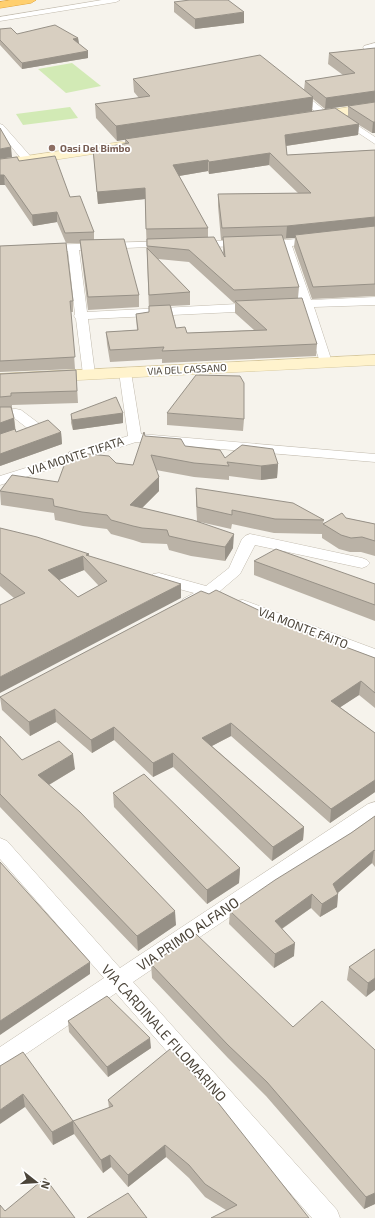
<svg xmlns="http://www.w3.org/2000/svg" width="375" height="1218" viewBox="0 0 375 1218" font-family="'Exo 2',sans-serif">
<rect width="100%" height="100%" fill="#f6f3ec"/>
<g fill="#d2eab5">
<path d="M 72,63 L 101,86 L 66,93 L 38,69 Z"/>
<path d="M 70,107 L 78,118 L 23,125 L 16,114 Z"/>
</g>
<g fill="none" stroke-linecap="round" stroke-linejoin="round">
<g stroke="#c2bbae" stroke-width="1">
<g id="street">
<path d="M 102,0 L 120,0 L 116,2 L 0,21 L 0,17 Z"/>
<path d="M 375,43 L 375,49 L 367,51 L 363,48 L 364,46 Z"/>
<path d="M 295,88 L 298,89 L 328,113 L 330,115 L 328,117 L 322,117 L 292,93 L 290,91 L 292,89 Z"/>
<path d="M 342,115 L 375,137 L 375,144 L 339,120 L 337,118 L 339,116 Z"/>
<path d="M 0,124 L 3,125 L 32,158 L 33,160 L 32,162 L 24,162 L 0,133 Z"/>
<path d="M 316,237 L 320,238 L 322,240 L 320,242 L 292,246 L 311,300 L 375,297 L 375,305 L 314,307 L 332,362 L 330,365 L 322,365 L 320,362 L 302,308 L 279,308 L 277,305 L 279,302 L 299,301 L 282,246 L 196,247 L 190,244 L 196,241 L 286,240 Z"/>
<path d="M 168,241 L 174,244 L 172,246 L 79,250 L 87,312 L 256,303 L 260,304 L 262,307 L 260,310 L 256,311 L 88,319 L 95,374 L 94,377 L 84,377 L 83,374 L 76,319 L 74,316 L 75,314 L 68,251 L 46,251 L 40,248 L 46,245 Z"/>
<path d="M 125,368 L 130,369 L 131,372 L 141,434 L 375,454 L 375,462 L 136,442 L 0,485 L 0,476 L 128,436 L 119,372 L 120,369 Z"/>
<path d="M 16,409 L 21,410 L 41,425 L 43,428 L 41,431 L 31,431 L 13,417 L 0,418 L 0,410 Z"/>
<path d="M 250,534 L 362,558 L 367,560 L 370,563 L 367,566 L 362,568 L 255,545 L 240,574 L 220,591 L 222,594 L 220,598 L 214,599 L 210,598 L 189,608 L 183,607 L 181,603 L 183,599 L 194,593 L 153,582 L 151,578 L 153,574 L 159,573 L 206,586 L 229,568 L 242,539 L 245,536 Z"/>
<path d="M 243,600 L 375,649 L 375,661 L 237,609 L 235,605 L 237,601 Z"/>
<path d="M 375,802 L 375,819 L 133,982 L 337,1210 L 340,1218 L 312,1218 L 116,993 L 8,1066 L 0,1069 L 0,1047 L 104,978 L 0,859 L 0,838 L 7,841 L 120,968 L 368,804 Z"/>
</g>
</g>
<g stroke="#d6c79b" stroke-width="1">
<g id="secondary">
<path d="M 375,103 L 375,111 L 312,121 L 307,120 L 306,117 L 307,114 L 312,113 Z"/>
<path d="M 121,142 L 126,143 L 128,146 L 126,149 L 0,168 L 0,160 Z"/>
<path d="M 375,355 L 375,365 L 0,384 L 0,374 Z"/>
</g>
</g>
<g stroke="#e0a43c" stroke-width="1">
<path id="highway" d="M 11,0 L 36,0 L 31,3 L 0,8 L 0,2 Z"/>
</g>
<use href="#street" fill="#fff" fill-rule="evenodd"/>
<use href="#secondary" fill="#fff3cd" fill-rule="evenodd"/>
<use href="#highway" fill="#ffcf6e" fill-rule="evenodd"/>
</g>
<g fill="#bab2a6" fill-rule="evenodd">
<path d="M 174,2 L 244,23 L 195,29 L 174,12 Z"/>
<path d="M 0,29 L 17,34 L 78,38 L 79,44 L 88,51 L 88,58 L 22,69 L 0,45 Z"/>
<path d="M 375,48 L 375,133 L 372,133 L 359,125 L 358,135 L 286,146 L 287,155 L 375,150 L 375,296 L 312,299 L 294,247 L 295,238 L 283,239 L 299,287 L 298,298 L 317,344 L 316,356 L 162,363 L 162,359 L 110,362 L 107,344 L 106,332 L 137,330 L 136,314 L 149,312 L 145,199 L 98,204 L 93,149 L 125,144 L 125,139 L 117,141 L 96,118 L 95,104 L 139,98 L 134,92 L 133,79 L 304,90 L 305,81 L 343,75 L 328,64 L 329,53 ZM 313,99 L 325,109 L 348,106 L 348,116 L 312,111 ZM 269,165 L 298,193 L 218,194 L 218,206 L 221,240 L 223,240 L 223,254 L 208,237 L 208,228 L 179,176 L 208,171 L 209,174 ZM 158,259 L 189,262 L 234,303 L 235,303 L 235,313 L 254,330 L 187,333 L 176,328 L 171,306 L 190,305 L 190,292 Z"/>
<path d="M 0,159 L 19,161 L 70,197 L 94,232 L 94,240 L 139,295 L 139,307 L 88,310 L 81,252 L 80,243 L 66,243 L 73,301 L 73,312 L 71,312 L 75,369 L 0,372 L 0,246 L 66,243 L 57,222 L 33,226 L 5,185 Z"/>
<path d="M 76,370 L 78,403 L 12,405 L 12,408 L 14,418 L 16,432 L 61,432 L 62,444 L 0,466 L 0,374 Z"/>
<path d="M 123,413 L 123,423 L 73,430 L 71,423 L 71,414 Z"/>
<path d="M 167,413 L 244,419 L 243,431 L 167,425 Z"/>
<path d="M 145,436 L 185,446 L 225,458 L 278,464 L 277,478 L 261,480 L 229,476 L 229,480 L 194,477 L 156,470 L 159,491 L 142,508 L 197,521 L 196,502 L 196,488 L 324,520 L 323,523 L 346,518 L 375,524 L 375,556 L 361,552 L 350,552 L 339,549 L 322,538 L 322,534 L 274,533 L 232,524 L 231,529 L 200,522 L 233,548 L 225,561 L 191,556 L 169,550 L 167,544 L 142,543 L 133,540 L 111,534 L 107,529 L 83,526 L 55,520 L 54,513 L 1,505 L 0,490 L 58,482 L 116,463 L 133,465 Z"/>
<path d="M 0,528 L 89,554 L 89,556 L 181,598 L 14,598 L 0,586 ZM 84,570 L 99,586 L 78,597 L 59,580 Z"/>
<path d="M 254,561 L 375,584 L 375,621 L 254,575 Z"/>
<path d="M 271,616 L 271,619 L 375,658 L 375,708 L 359,695 L 340,707 L 375,733 L 375,792 L 330,823 L 231,736 L 212,746 L 304,827 L 303,840 L 272,861 L 173,767 L 153,777 L 114,740 L 92,753 L 56,722 L 30,736 L 2,710 L 0,697 Z"/>
<path d="M 0,736 L 22,760 L 75,769 L 49,785 L 176,925 L 138,951 L 0,807 Z"/>
<path d="M 113,793 L 240,868 L 239,883 L 207,904 L 114,807 Z"/>
<path d="M 375,816 L 375,867 L 372,863 L 338,893 L 337,907 L 320,917 L 311,908 L 282,929 L 294,956 L 274,968 L 229,924 L 230,911 L 351,833 Z"/>
<path d="M 375,949 L 366,997 L 347,980 L 349,967 Z"/>
<path d="M 151,964 L 293,1027 L 375,1050 L 375,1204 L 364,1209 L 266,1096 L 228,1058 L 152,978 Z"/>
<path d="M 68,1021 L 151,1048 L 108,1077 L 69,1032 Z"/>
<path d="M 0,1066 L 73,1121 L 109,1108 L 108,1100 L 309,1218 L 226,1210 L 205,1197 L 189,1178 L 166,1157 L 128,1187 L 111,1167 L 103,1173 L 74,1134 L 53,1145 L 25,1107 Z"/>
</g>
<g fill="#979187">
<path d="M 244,12 L 244,23 L 195,29 L 195,19 Z"/>
<path d="M 78,38 L 79,44 L 73,39 Z"/>
<path d="M 88,51 L 88,58 L 22,69 L 22,63 Z"/>
<path d="M 375,91 L 375,102 L 325,109 L 326,98 Z"/>
<path d="M 313,97 L 312,111 L 117,141 L 116,126 Z"/>
<path d="M 373,122 L 375,122 L 375,133 L 372,133 Z"/>
<path d="M 359,124 L 358,135 L 285,146 L 285,135 Z"/>
<path d="M 11,147 L 12,157 L 0,159 L 0,149 Z"/>
<path d="M 270,153 L 269,165 L 209,174 L 209,162 Z"/>
<path d="M 208,160 L 208,171 L 173,177 L 173,165 Z"/>
<path d="M 0,175 L 4,175 L 5,185 L 0,185 Z"/>
<path d="M 145,188 L 145,199 L 98,204 L 97,192 Z"/>
<path d="M 57,212 L 57,222 L 33,226 L 32,215 Z"/>
<path d="M 375,217 L 375,229 L 295,235 L 295,238 L 286,238 L 287,226 Z"/>
<path d="M 123,413 L 123,423 L 73,430 L 72,420 Z"/>
<path d="M 14,418 L 15,429 L 0,435 L 0,423 Z"/>
<path d="M 61,432 L 62,444 L 0,466 L 0,454 Z"/>
<path d="M 278,464 L 277,478 L 261,480 L 261,466 Z"/>
<path d="M 159,477 L 159,491 L 131,519 L 130,505 Z"/>
<path d="M 234,534 L 233,548 L 225,561 L 225,547 Z"/>
<path d="M 83,556 L 84,570 L 49,584 L 48,570 Z"/>
<path d="M 181,584 L 181,598 L 0,693 L 0,677 Z"/>
<path d="M 361,681 L 359,695 L 330,714 L 331,701 Z"/>
<path d="M 55,709 L 56,722 L 30,736 L 29,722 Z"/>
<path d="M 231,723 L 231,736 L 202,751 L 202,738 Z"/>
<path d="M 114,727 L 114,740 L 92,753 L 91,740 Z"/>
<path d="M 173,753 L 173,767 L 153,777 L 153,763 Z"/>
<path d="M 73,754 L 75,769 L 40,790 L 38,775 Z"/>
<path d="M 375,780 L 375,792 L 330,823 L 331,809 Z"/>
<path d="M 304,827 L 303,840 L 272,861 L 273,847 Z"/>
<path d="M 374,850 L 372,863 L 333,897 L 338,894 L 337,907 L 320,917 L 322,904 L 333,884 Z"/>
<path d="M 240,868 L 239,883 L 207,904 L 207,890 Z"/>
<path d="M 312,894 L 311,908 L 274,934 L 275,921 Z"/>
<path d="M 175,911 L 176,925 L 138,951 L 137,936 Z"/>
<path d="M 295,943 L 294,956 L 274,968 L 275,954 Z"/>
<path d="M 90,962 L 90,974 L 0,1035 L 0,1021 Z"/>
<path d="M 375,978 L 375,990 L 366,997 L 368,983 Z"/>
<path d="M 150,1038 L 151,1048 L 108,1077 L 107,1067 Z"/>
<path d="M 23,1094 L 25,1107 L 0,1124 L 0,1110 Z"/>
<path d="M 73,1121 L 74,1134 L 53,1145 L 52,1132 Z"/>
<path d="M 165,1145 L 166,1157 L 128,1187 L 128,1175 Z"/>
<path d="M 110,1155 L 111,1167 L 103,1173 L 101,1160 Z"/>
<path d="M 375,1193 L 375,1204 L 364,1209 L 366,1197 Z"/>
</g>
<g fill="#d8cfc1" stroke="#979187" fill-rule="evenodd">
<path d="M 190,0 L 228,0 L 244,12 L 195,19 L 174,2 Z"/>
<path d="M 55,25 L 78,38 L 73,39 L 88,51 L 22,63 L 0,40 L 0,29 L 11,28 L 17,34 Z"/>
<path d="M 375,48 L 375,91 L 326,98 L 305,81 L 355,73 L 329,53 Z"/>
<path d="M 260,55 L 313,97 L 116,126 L 95,104 L 150,96 L 133,79 Z"/>
<path d="M 375,102 L 375,122 L 373,122 L 348,106 Z"/>
<path d="M 335,108 L 359,124 L 285,135 L 287,155 L 375,150 L 375,217 L 287,226 L 222,228 L 218,194 L 311,193 L 270,153 L 209,162 L 208,160 L 173,165 L 208,228 L 146,229 L 145,188 L 97,192 L 93,149 L 129,143 L 125,139 Z"/>
<path d="M 0,128 L 11,147 L 0,149 Z"/>
<path d="M 55,156 L 70,197 L 80,196 L 94,232 L 65,233 L 57,212 L 32,215 L 4,175 L 0,175 L 0,159 L 17,157 L 19,161 Z"/>
<path d="M 375,226 L 375,284 L 313,287 L 295,235 Z"/>
<path d="M 282,235 L 299,287 L 234,290 L 189,250 L 147,246 L 147,239 L 214,237 L 225,257 L 223,237 Z"/>
<path d="M 124,239 L 139,295 L 88,297 L 80,240 Z"/>
<path d="M 66,243 L 73,301 L 70,301 L 75,357 L 0,361 L 0,246 Z"/>
<path d="M 147,248 L 190,292 L 149,295 Z"/>
<path d="M 302,298 L 317,344 L 162,351 L 164,347 L 110,350 L 106,332 L 138,330 L 136,314 L 149,312 L 149,306 L 170,305 L 176,328 L 185,327 L 187,333 L 267,330 L 235,301 Z"/>
<path d="M 76,370 L 77,391 L 11,393 L 11,396 L 0,397 L 0,374 Z"/>
<path d="M 196,375 L 240,376 L 244,383 L 244,419 L 167,413 Z"/>
<path d="M 116,397 L 123,413 L 72,420 L 71,414 Z"/>
<path d="M 0,407 L 11,407 L 14,418 L 0,423 Z"/>
<path d="M 48,420 L 61,432 L 0,454 L 0,434 L 15,429 L 16,432 Z"/>
<path d="M 144,432 L 145,436 L 181,439 L 185,446 L 220,450 L 225,458 L 242,445 L 273,449 L 278,464 L 261,466 L 227,462 L 229,466 L 194,463 L 151,455 L 159,477 L 130,505 L 193,520 L 234,534 L 225,547 L 191,541 L 169,536 L 167,530 L 142,528 L 133,526 L 111,520 L 107,515 L 82,512 L 54,506 L 53,499 L 0,491 L 12,475 L 58,482 L 69,452 L 109,456 L 116,463 L 133,465 Z"/>
<path d="M 196,488 L 293,503 L 324,520 L 275,519 L 232,510 L 232,515 L 197,507 Z"/>
<path d="M 342,513 L 346,518 L 375,524 L 375,541 L 362,537 L 351,538 L 341,535 L 323,524 Z"/>
<path d="M 0,528 L 37,537 L 89,554 L 86,555 L 181,584 L 0,677 L 0,605 L 25,593 L 0,573 ZM 83,556 L 107,581 L 78,597 L 48,570 Z"/>
<path d="M 276,549 L 375,584 L 375,605 L 254,561 Z"/>
<path d="M 216,590 L 271,616 L 268,618 L 375,658 L 375,693 L 361,681 L 331,701 L 375,733 L 375,780 L 331,809 L 231,723 L 202,738 L 304,827 L 273,847 L 173,753 L 153,763 L 114,727 L 91,740 L 55,709 L 29,722 L 0,697 L 201,591 L 209,594 Z"/>
<path d="M 0,736 L 22,760 L 59,741 L 73,754 L 38,775 L 80,812 L 175,911 L 137,936 L 0,794 Z"/>
<path d="M 144,774 L 240,868 L 207,890 L 113,793 Z"/>
<path d="M 375,816 L 375,851 L 374,850 L 333,884 L 338,894 L 322,904 L 312,894 L 275,921 L 295,943 L 275,954 L 230,911 L 275,880 L 351,833 Z"/>
<path d="M 0,862 L 90,962 L 0,1021 Z"/>
<path d="M 196,934 L 293,1027 L 322,1001 L 375,1050 L 375,1193 L 366,1197 L 267,1082 L 228,1045 L 151,964 Z"/>
<path d="M 375,949 L 375,978 L 368,983 L 349,967 Z"/>
<path d="M 107,996 L 150,1038 L 107,1067 L 68,1021 Z"/>
<path d="M 170,1049 L 208,1090 L 309,1218 L 211,1218 L 237,1205 L 205,1184 L 189,1165 L 165,1145 L 128,1175 L 110,1155 L 101,1160 L 73,1121 L 113,1106 L 108,1100 Z"/>
<path d="M 23,1052 L 73,1121 L 52,1132 L 23,1094 L 0,1110 L 0,1066 Z"/>
<path d="M 45,1178 L 75,1218 L 0,1218 L 0,1205 L 5,1211 Z"/>
<path d="M 128,1193 L 147,1218 L 87,1218 Z"/>
</g>
<circle fill="#8d6e63" stroke="#fff" stroke-width="1.5" cx="52" cy="148" r="4"/>
<g text-anchor="middle" stroke-width="3.5" stroke-linejoin="round" paint-order="stroke">
<g font-size="10" font-weight="bold" fill="#785e54" stroke="#fff" text-anchor="start">
<text x="60" y="152">Oasi Del Bimbo</text>
</g>
<g font-size="10" fill="#4b4439" stroke="#fff">
<text transform="translate(187 369) rotate(-3)" y="4">VIA DEL CASSANO</text>
</g>
<g font-size="12" fill="#4b4439" stroke="#fff">
<text transform="translate(76 456) rotate(-18)" y="4">VIA MONTE TIFATA</text>
<text transform="translate(303 628) rotate(21)" y="4">VIA MONTE FAITO</text>
</g>
<g font-size="14" fill="#4b4439" stroke="#fff">
<text transform="translate(188 934) rotate(-34)" y="5">VIA PRIMO ALFANO</text>
<text transform="translate(164 1033) rotate(48)" y="5">VIA CARDINALE FILOMARINO</text>
</g>
</g>
<g transform="translate(36 1182) rotate(107)" stroke="#ffffff" stroke-width="3" paint-order="stroke">
<path d="M0-3L7 15L0 10L-7 15Z" fill="#4b4439"/>
<text y="-6" font-size="11" font-weight="bold" text-anchor="middle" fill="#4b4439">N</text>
</g>
</svg>
